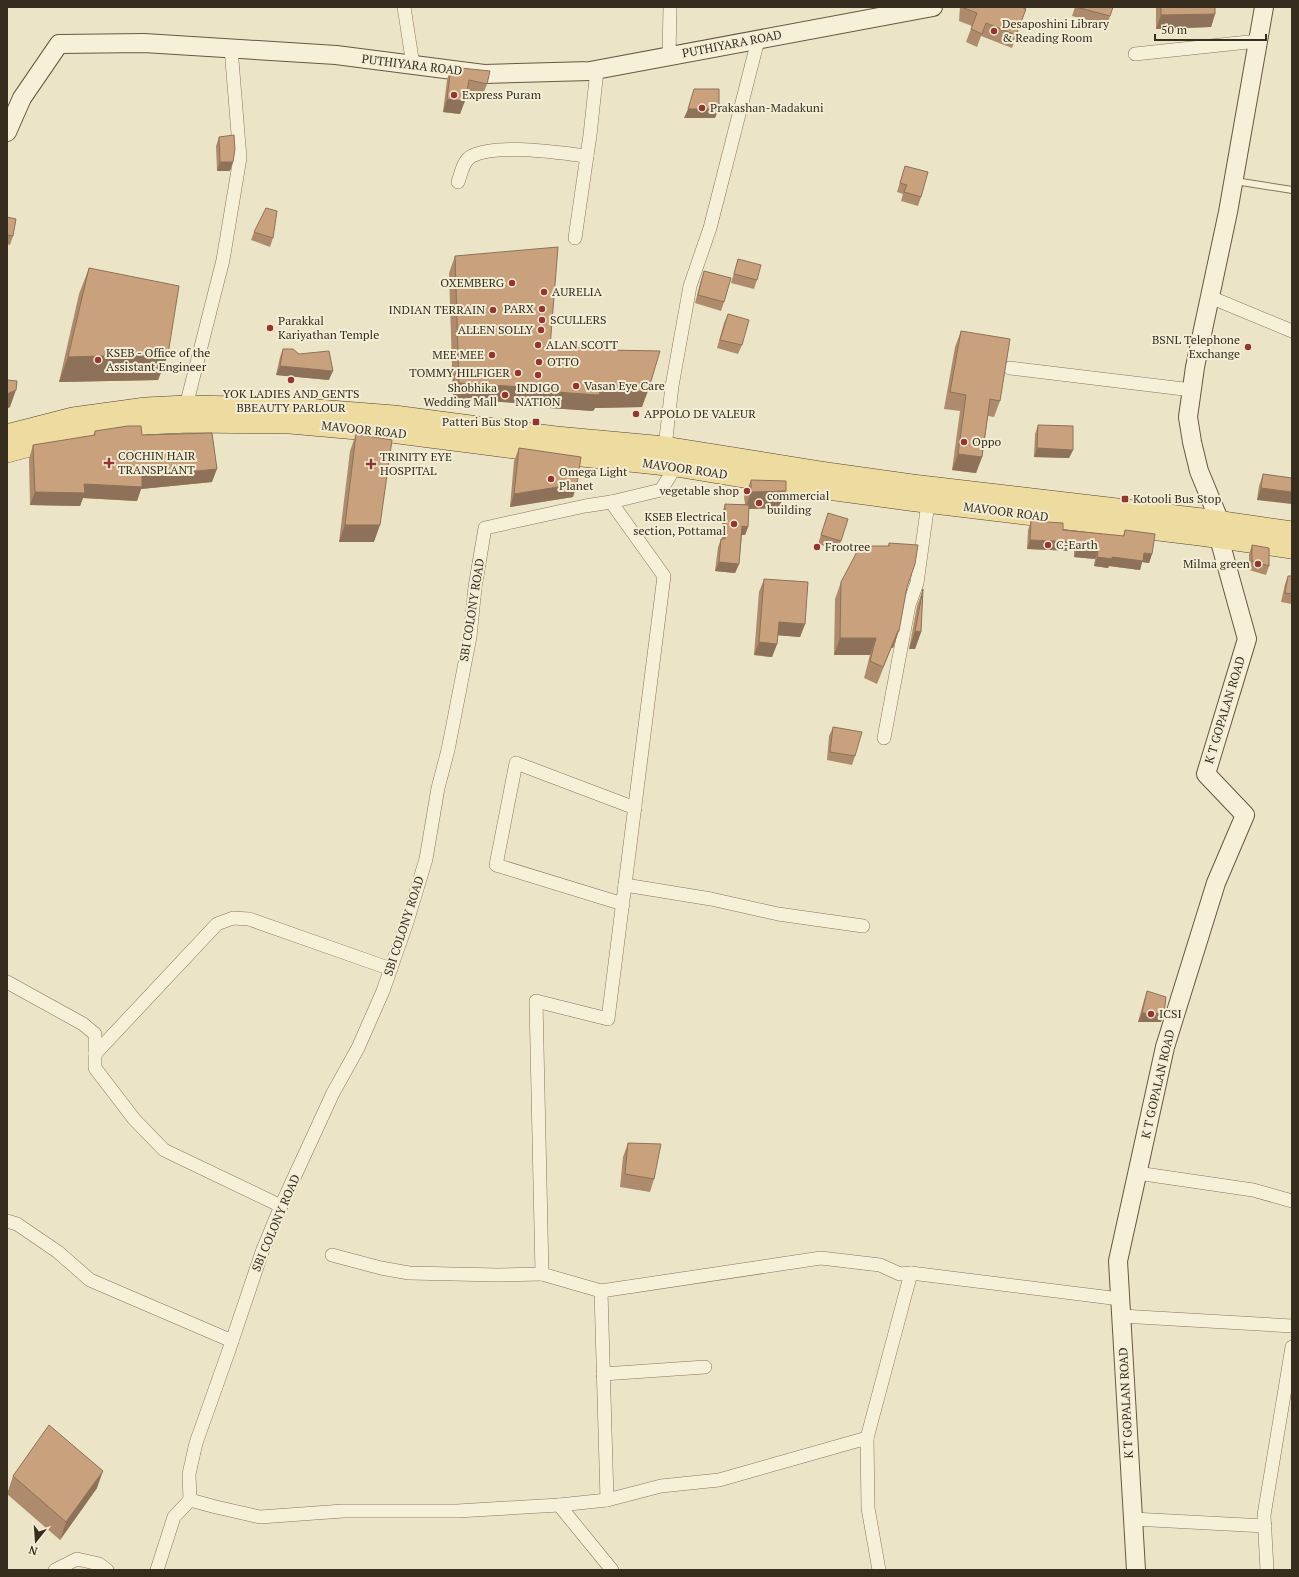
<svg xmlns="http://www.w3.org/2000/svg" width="1299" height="1577" viewBox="0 0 1299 1577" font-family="'PT Serif',serif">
<rect width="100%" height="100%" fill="#ece4c6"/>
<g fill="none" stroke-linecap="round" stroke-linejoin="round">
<g stroke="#87765c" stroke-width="8">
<path id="lane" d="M 1235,181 L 1292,190"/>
</g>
<g stroke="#87765c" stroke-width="14">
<g id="street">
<path d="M 404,7 L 413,65"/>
<path d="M 1135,54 L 1258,41"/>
<path d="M 669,56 L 670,7"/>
<path d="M 458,182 C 461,174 463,160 472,156 C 498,143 559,153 587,156"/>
<path d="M 575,238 L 590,135 L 597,70"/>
<path d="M 1210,297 L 1292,331"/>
<path d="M 1010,368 L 1192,390"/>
<path d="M 186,406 L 223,260 L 240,158 L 231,48"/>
<path d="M 611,502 L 664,576 L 608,1019 L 536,1001 L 542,1274 L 601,1291 L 821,1258 L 880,1265 L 900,1274 L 911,1273 L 1120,1299"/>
<path d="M 884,738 L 909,605 L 917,583 L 928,503"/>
<path d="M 625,885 L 711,899 L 778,914 L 863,926"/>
<path d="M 623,904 L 496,865 L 516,763 L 635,808"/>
<path d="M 7,982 L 83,1024 L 95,1034 L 95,1068 L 134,1119 L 164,1150 L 281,1206"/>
<path d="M 95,1054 L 217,924 L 233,918 L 249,919 L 391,969"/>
<path d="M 1137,1173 L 1253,1190 L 1292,1201"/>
<path d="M 7,1221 L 17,1224 L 58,1252 L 90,1280 L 232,1341"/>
<path d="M 332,1255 L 381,1268 L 409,1273 L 498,1275 L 542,1274"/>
<path d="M 601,1291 L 607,1500"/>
<path d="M 1121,1316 L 1292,1326"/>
<path d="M 603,1374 L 705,1367"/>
<path d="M 190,1500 L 189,1474 L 196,1443 L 228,1353 L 262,1252 L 281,1206 L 333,1093 L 358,1048 L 383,991 L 407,922 L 426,859 L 438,788 L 448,750 L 470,637 L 475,587 L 485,528 L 585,506 L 611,502 L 661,490 L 676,466 L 665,447 L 672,386 L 690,286 L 710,228 L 758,40"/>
<path d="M 559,1505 L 612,1570"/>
<path d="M 1133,1519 L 1265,1526"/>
<path d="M 55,1570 L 77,1559 L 99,1564 L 107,1570"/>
<path d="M 157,1570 L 174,1517 L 190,1500 L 216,1507 L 260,1517 L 343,1511 L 457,1511 L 559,1505 L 607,1500 L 661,1486 L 719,1480 L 867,1438"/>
<path d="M 879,1570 L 868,1508 L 867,1438 L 911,1273"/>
<path d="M 1267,1570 L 1264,1515 L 1292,1347"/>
</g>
</g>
<g stroke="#68573f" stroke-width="20">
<g id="secondary">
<path d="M 7,132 L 22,98 L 59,44 L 144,43 L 336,55 L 484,74 L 590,71 L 933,7"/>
<path d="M 1136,1570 L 1118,1261 L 1165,1047 L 1216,883 L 1245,815 L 1206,774 L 1247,639 L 1219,538 L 1220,522 L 1199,471 L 1192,442 L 1188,417 L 1195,367 L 1228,212 L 1264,7"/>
</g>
</g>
<g stroke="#554430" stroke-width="22">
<g id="primary">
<path d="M 7,435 L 73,418 L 146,408 L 186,406 L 292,408 L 394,416 L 556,437 L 665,447 L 821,472 L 912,485 L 1202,519 L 1292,532"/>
<path d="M 7,452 L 74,434 L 146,424 L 189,422 L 290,423 L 391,432 L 554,453 L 676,466 L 761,480 L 909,500 L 1200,535 L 1292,548"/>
</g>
</g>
<use href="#lane" stroke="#f7f0d9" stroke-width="6"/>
<use href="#street" stroke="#f7f0d9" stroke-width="13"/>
<use href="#secondary" stroke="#f7f0d9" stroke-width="18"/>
<use href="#primary" stroke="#eddb9f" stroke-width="21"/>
</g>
<g fill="#ad8b6c">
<path d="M 960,7 L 1021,7 L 1026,9 L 1012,48 L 981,36 L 977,47 L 966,42 L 972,26 L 959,21 Z"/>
<path d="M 1075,7 L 1113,7 L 1107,25 L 1072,16 Z"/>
<path d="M 1156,7 L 1215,7 L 1215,14 L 1211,27 L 1156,29 Z"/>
<path d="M 451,67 L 487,84 L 482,97 L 466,94 L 460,114 L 443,112 L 447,80 Z"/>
<path d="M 219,137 L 230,171 L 217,171 L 216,146 Z"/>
<path d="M 905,166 L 921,197 L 918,206 L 901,201 L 903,194 L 897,192 Z"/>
<path d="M 7,217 L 13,236 L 10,245 L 7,244 Z"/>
<path d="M 254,232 L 273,238 L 270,247 L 251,240 Z"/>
<path d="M 455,256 L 550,347 L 608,350 L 642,407 L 595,408 L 593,411 L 550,408 L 550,405 L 453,399 L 449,273 Z"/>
<path d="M 738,259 L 757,280 L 754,289 L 731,283 Z"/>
<path d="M 89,268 L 168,354 L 158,380 L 59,382 L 79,294 Z"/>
<path d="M 704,271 L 724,302 L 721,311 L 695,303 L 701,280 Z"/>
<path d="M 728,314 L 742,345 L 738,354 L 717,348 L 724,323 Z"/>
<path d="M 961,331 L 1000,401 L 994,417 L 988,416 L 982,457 L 976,473 L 952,470 L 960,411 L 944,409 L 955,347 Z"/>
<path d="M 283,349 L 329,380 L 276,375 L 280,357 Z"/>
<path d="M 1038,425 L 1073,450 L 1069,458 L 1034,457 L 1035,434 Z"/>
<path d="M 95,431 L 142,435 L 212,482 L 141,489 L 137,501 L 83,498 L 80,506 L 30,505 L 29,459 L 33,445 L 93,436 Z"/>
<path d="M 356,434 L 374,542 L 339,542 L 350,451 Z"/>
<path d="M 519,448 L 573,497 L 510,507 L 514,461 Z"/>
<path d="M 1263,474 L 1292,478 L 1257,500 L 1259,486 Z"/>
<path d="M 751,480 L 779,508 L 748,509 L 748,527 L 745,535 L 742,535 L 739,564 L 735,573 L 715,571 L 718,547 L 721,539 L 722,539 L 722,513 L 725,504 L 745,504 L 744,497 Z"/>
<path d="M 828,513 L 841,541 L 838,550 L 818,544 Z"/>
<path d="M 1031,521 L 1063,530 L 1123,536 L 1125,530 L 1152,554 L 1149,563 L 1142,562 L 1140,570 L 1109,566 L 1108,568 L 1094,566 L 1095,559 L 1074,557 L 1074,551 L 1027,549 L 1028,530 Z"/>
<path d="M 889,543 L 907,587 L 893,648 L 891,648 L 877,684 L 864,678 L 870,655 L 834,655 L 835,599 L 841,582 L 888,546 Z"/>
<path d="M 1252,545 L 1269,566 L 1266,575 L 1249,570 L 1249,554 Z"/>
<path d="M 1288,576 L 1292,576 L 1292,604 L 1281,602 L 1285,584 Z"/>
<path d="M 764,579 L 805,624 L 800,637 L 778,635 L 777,644 L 772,657 L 754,655 L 759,592 Z"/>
<path d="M 923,589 L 921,632 L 915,649 L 909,649 L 917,606 Z"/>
<path d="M 833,727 L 855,756 L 852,765 L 827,760 L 829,736 Z"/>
<path d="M 1147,991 L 1161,1022 L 1138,1022 L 1144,1000 Z"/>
<path d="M 628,1143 L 654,1179 L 650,1192 L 620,1187 L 623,1157 Z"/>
<path d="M 13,1476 L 97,1488 L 60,1540 L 7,1494 Z"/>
</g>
<g fill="#8d7158">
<path d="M 1215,14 L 1211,27 L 1156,29 L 1161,15 Z"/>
<path d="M 447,99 L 465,101 L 460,114 L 443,112 Z"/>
<path d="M 688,109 L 719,109 L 715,118 L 684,118 Z"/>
<path d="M 220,162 L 233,162 L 230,171 L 217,171 Z"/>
<path d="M 168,354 L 158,380 L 59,382 L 68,357 Z"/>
<path d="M 280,366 L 333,371 L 329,380 L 276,375 Z"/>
<path d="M 459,383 L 556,389 L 550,405 L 453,399 Z"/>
<path d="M 16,390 L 10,407 L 7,409 L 7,394 Z"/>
<path d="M 600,391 L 648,391 L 642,407 L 595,408 L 593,411 L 550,408 L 556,392 Z"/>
<path d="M 1037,448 L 1073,450 L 1069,458 L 1034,457 Z"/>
<path d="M 958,454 L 982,457 L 976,473 L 952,470 Z"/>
<path d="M 217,469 L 212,482 L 141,489 L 137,501 L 83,498 L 80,506 L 30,505 L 35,492 L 142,476 Z"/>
<path d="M 577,484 L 573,497 L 510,507 L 514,494 Z"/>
<path d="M 1261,488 L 1292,492 L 1292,504 L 1257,500 Z"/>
<path d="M 786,491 L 779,508 L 745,509 L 751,492 Z"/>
<path d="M 345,525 L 380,525 L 374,542 L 339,542 Z"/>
<path d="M 742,526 L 748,527 L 745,535 L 739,535 Z"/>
<path d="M 1030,540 L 1078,542 L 1074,551 L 1027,549 Z"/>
<path d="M 1077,549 L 1098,551 L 1095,559 L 1074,557 Z"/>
<path d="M 1144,553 L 1152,554 L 1149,563 L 1142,562 L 1140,570 L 1109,566 L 1108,568 L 1094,566 L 1097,557 L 1112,557 Z"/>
<path d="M 719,562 L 739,564 L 735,573 L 715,571 Z"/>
<path d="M 779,622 L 805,624 L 800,637 L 774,635 Z"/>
<path d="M 898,631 L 899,631 L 893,648 L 891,648 L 877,684 Z"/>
<path d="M 915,631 L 921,632 L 915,649 L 909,649 Z"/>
<path d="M 840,638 L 876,638 L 870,655 L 834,655 Z"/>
<path d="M 759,642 L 777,644 L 772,657 L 754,655 Z"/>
<path d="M 1142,1013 L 1164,1014 L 1161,1022 L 1138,1022 Z"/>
<path d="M 103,1471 L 97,1488 L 60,1540 L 66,1522 Z"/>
</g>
<g fill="#c9a27d" stroke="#8d7158">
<path d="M 964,7 L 1021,7 L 1026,9 L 1016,35 L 986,23 L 982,34 L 971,29 L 977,13 L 964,8 Z"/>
<path d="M 1076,7 L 1113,7 L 1110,16 Z"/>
<path d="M 1161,7 L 1215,7 L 1215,14 L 1161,15 Z"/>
<path d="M 451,67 L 490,71 L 487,84 L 469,80 L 465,101 L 447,99 Z"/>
<path d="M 694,89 L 719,89 L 719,109 L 688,109 Z"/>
<path d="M 234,135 L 235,149 L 233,162 L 220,162 L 219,137 Z"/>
<path d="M 905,166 L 928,172 L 921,197 L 904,192 L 907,185 L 900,183 Z"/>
<path d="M 266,208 L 277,211 L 273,238 L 254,232 Z"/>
<path d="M 7,217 L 16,219 L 13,236 L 7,235 Z"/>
<path d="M 558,247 L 550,347 L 609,348 L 608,350 L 660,351 L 648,391 L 600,391 L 599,395 L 556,392 L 556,389 L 459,383 L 455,256 Z"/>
<path d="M 738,259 L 761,265 L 757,280 L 734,274 Z"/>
<path d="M 89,268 L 179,286 L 168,354 L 68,357 Z"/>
<path d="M 704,271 L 731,278 L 724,302 L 698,295 Z"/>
<path d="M 728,314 L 749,320 L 742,345 L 720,340 Z"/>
<path d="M 961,331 L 1010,339 L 1000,401 L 990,399 L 982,457 L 958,454 L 966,395 L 950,392 Z"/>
<path d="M 283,349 L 293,349 L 299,354 L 329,351 L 333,371 L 280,366 Z"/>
<path d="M 7,380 L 17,381 L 16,390 L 7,394 Z"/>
<path d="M 1038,425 L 1073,426 L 1073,450 L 1037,448 Z"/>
<path d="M 128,426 L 141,426 L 142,435 L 212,433 L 217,469 L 142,476 L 142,487 L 84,484 L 85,493 L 35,492 L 33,445 L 95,435 L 95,431 Z"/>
<path d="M 356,434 L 392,440 L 380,525 L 345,525 Z"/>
<path d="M 519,448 L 581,457 L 577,484 L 514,494 Z"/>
<path d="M 1263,474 L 1292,478 L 1292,492 L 1261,488 Z"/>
<path d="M 751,480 L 786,481 L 786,491 L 751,492 Z"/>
<path d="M 725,504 L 749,505 L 748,527 L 742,526 L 739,564 L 719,562 L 721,539 L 725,539 Z"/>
<path d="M 828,513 L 848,519 L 841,541 L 821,535 Z"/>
<path d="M 1031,521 L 1063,523 L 1063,530 L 1124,536 L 1125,530 L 1155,534 L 1152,554 L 1144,553 L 1143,561 L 1112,557 L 1112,559 L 1097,557 L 1098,551 L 1077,549 L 1078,542 L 1030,540 Z"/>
<path d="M 889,543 L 918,545 L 915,564 L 907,587 L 899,631 L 898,631 L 883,667 L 870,661 L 876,638 L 840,638 L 841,582 L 860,546 L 889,546 Z"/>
<path d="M 1252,545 L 1269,548 L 1269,566 L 1252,561 Z"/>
<path d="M 1288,576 L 1292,576 L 1292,594 L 1285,593 Z"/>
<path d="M 764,579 L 808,582 L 805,624 L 779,622 L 777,644 L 759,642 Z"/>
<path d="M 923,589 L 921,632 L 915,631 Z"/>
<path d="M 833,727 L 862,732 L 855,756 L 830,752 Z"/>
<path d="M 1147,991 L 1166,997 L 1164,1014 L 1142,1013 Z"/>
<path d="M 628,1143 L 661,1144 L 654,1179 L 625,1174 Z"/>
<path d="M 49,1425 L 103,1471 L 66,1522 L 13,1476 Z"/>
</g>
<g fill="#93362f" stroke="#f4edd5" stroke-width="1.5">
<circle cx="994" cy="31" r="4"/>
<circle cx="454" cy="95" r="4"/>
<circle cx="702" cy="108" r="4"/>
<circle cx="512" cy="283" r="4"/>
<circle cx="544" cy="292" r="4"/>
<circle cx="542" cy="309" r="4"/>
<circle cx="493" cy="310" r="4"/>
<circle cx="542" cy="320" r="4"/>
<circle cx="270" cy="328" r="4"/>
<circle cx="541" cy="330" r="4"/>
<circle cx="538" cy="345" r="4"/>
<circle cx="1248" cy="347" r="4"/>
<circle cx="492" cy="355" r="4"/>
<circle cx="98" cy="360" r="4"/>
<circle cx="539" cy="362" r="4"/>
<circle cx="518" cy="373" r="4"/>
<circle cx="538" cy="375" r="4"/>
<circle cx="291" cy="380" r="4"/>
<circle cx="576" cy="386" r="4"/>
<circle cx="505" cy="395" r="4"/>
<circle cx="636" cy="414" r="4"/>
<rect x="532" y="418" width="8" height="8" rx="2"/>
<circle cx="964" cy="442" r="4"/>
<path d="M107 457h4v4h4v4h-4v4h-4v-4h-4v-4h4z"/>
<path d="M369 458h4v4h4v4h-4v4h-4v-4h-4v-4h4z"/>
<circle cx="551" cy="479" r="4"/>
<circle cx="747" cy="491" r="4"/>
<rect x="1121" y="495" width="8" height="8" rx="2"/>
<circle cx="759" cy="503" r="4"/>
<circle cx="734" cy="524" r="4"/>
<circle cx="1048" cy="545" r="4"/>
<circle cx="817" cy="547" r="4"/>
<circle cx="1258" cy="564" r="4"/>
<circle cx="1151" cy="1014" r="4"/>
</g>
<g text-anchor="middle" stroke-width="4" stroke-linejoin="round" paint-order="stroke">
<g font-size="12" fill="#372d1f" stroke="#f4edd5" text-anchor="start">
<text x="1002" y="28">Desaposhini Library<tspan x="1002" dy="14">&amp; Reading Room</tspan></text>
<text x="462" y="99">Express Puram</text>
<text x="710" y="112">Prakashan-Madakuni</text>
<text x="504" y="287" text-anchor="end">OXEMBERG</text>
<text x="552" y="296">AURELIA</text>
<text x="534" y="313" text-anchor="end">PARX</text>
<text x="485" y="314" text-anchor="end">INDIAN TERRAIN</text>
<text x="550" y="324">SCULLERS</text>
<text x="278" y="325">Parakkal<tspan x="278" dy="14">Kariyathan Temple</tspan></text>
<text x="533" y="334" text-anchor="end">ALLEN SOLLY</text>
<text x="1240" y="344" text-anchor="end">BSNL Telephone<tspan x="1240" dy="14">Exchange</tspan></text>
<text x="546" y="349">ALAN SCOTT</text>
<text x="106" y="357">KSEB - Office of the<tspan x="106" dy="14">Assistant Engineer</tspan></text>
<text x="484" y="359" text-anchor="end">MEE MEE</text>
<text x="547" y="366">OTTO</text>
<text x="510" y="377" text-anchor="end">TOMMY HILFIGER</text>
<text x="584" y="390">Vasan Eye Care</text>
<text x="497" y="392" text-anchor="end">Shobhika<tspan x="497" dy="14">Wedding Mall</tspan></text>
<text x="538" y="392" text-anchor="middle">INDIGO<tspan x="538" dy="14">NATION</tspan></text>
<text x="291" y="398" text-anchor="middle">YOK LADIES AND GENTS<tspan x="291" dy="14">BBEAUTY PARLOUR</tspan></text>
<text x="644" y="418">APPOLO DE VALEUR</text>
<text x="528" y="426" text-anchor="end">Patteri Bus Stop</text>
<text x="972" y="446">Oppo</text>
<text x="118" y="460">COCHIN HAIR<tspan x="118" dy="14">TRANSPLANT</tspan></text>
<text x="380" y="461">TRINITY EYE<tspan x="380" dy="14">HOSPITAL</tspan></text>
<text x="559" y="476">Omega Light<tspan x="559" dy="14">Planet</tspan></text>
<text x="739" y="495" text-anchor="end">vegetable shop</text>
<text x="767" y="500">commercial<tspan x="767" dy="14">building</tspan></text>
<text x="1133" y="503">Kotooli Bus Stop</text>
<text x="726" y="521" text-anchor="end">KSEB Electrical<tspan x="726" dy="14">section, Pottamal</tspan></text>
<text x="1056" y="549">C-Earth</text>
<text x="825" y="551">Frootree</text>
<text x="1250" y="568" text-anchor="end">Milma green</text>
<text x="1159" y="1018">ICSI</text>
</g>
<g font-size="12" fill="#372d1f" stroke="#f4edd5">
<text transform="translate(732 44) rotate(-11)" y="4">PUTHIYARA ROAD</text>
<text transform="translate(412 65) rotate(7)" y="4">PUTHIYARA ROAD</text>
<text transform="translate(364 430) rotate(6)" y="4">MAVOOR ROAD</text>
<text transform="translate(685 469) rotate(8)" y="4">MAVOOR ROAD</text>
<text transform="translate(1006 512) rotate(7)" y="4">MAVOOR ROAD</text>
<text transform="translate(472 610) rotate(-81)" y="4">SBI COLONY ROAD</text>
<text transform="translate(1225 710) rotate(-73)" y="4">K T GOPALAN ROAD</text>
<text transform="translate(404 926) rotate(-72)" y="4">SBI COLONY ROAD</text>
<text transform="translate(1158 1084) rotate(-77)" y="4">K T GOPALAN ROAD</text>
<text transform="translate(276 1223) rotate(-67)" y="4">SBI COLONY ROAD</text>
<text transform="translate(1126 1403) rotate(-93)" y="4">K T GOPALAN ROAD</text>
</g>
</g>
<rect width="1299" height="1577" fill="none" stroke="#372d1f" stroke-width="16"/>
<g transform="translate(36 1541) rotate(197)" stroke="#f4edd5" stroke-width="3" paint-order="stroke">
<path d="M0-3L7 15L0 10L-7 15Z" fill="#372d1f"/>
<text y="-6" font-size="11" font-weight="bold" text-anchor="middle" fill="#372d1f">N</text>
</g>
<path d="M1155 34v6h111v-6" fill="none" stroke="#372d1f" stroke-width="2"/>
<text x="1161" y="34" font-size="12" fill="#372d1f" stroke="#f4edd5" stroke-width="3" paint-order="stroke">50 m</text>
</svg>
